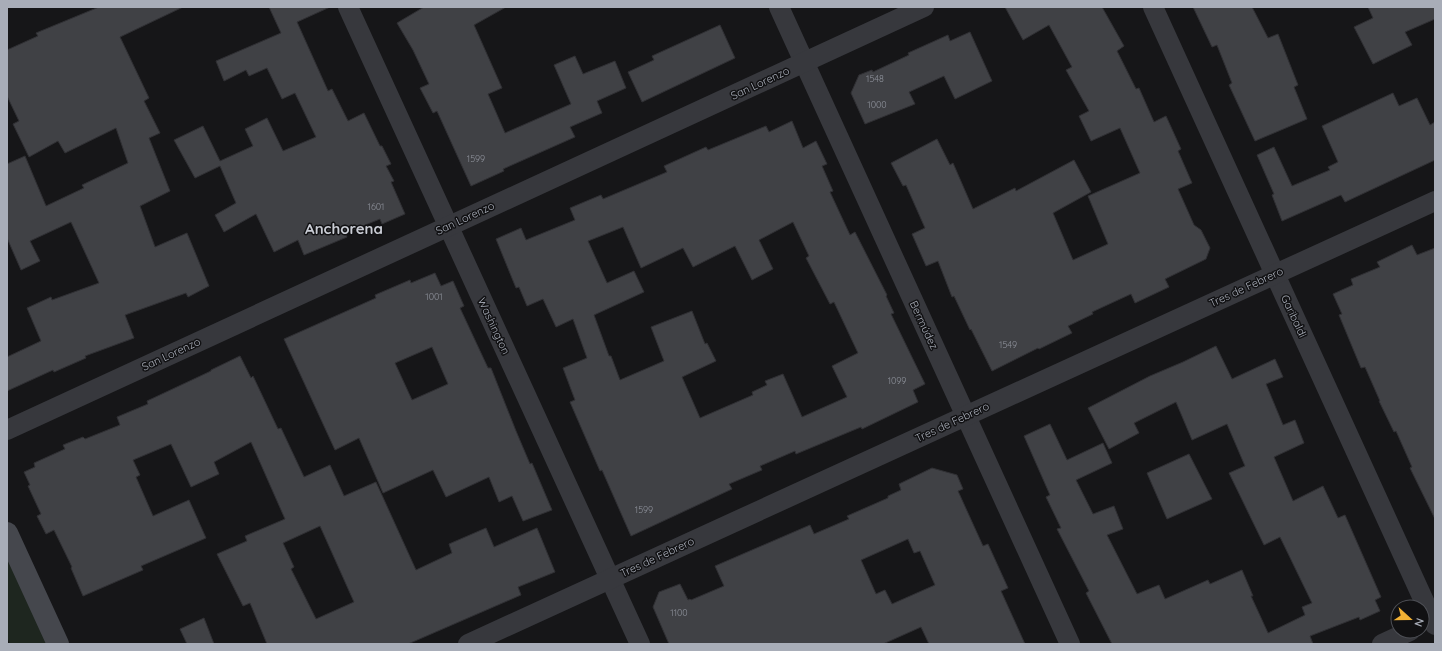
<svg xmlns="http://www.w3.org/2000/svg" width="1442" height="651" viewBox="0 0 1442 651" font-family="Quicksand,sans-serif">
<rect width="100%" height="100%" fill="#161618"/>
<path fill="#1e261f" d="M 7,551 L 50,644 L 10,644 L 7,637 Z"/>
<g fill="#404145" stroke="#303034" fill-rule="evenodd">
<path d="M 99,7 L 183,7 L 120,37 L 149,98 L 144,101 L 160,133 L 149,138 L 170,191 L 140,206 L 155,247 L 187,233 L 209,286 L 188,297 L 186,293 L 125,315 L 134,338 L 85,356 L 86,358 L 54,372 L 53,370 L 7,391 L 7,357 L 41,341 L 27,308 L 51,297 L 52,300 L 99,283 L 71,222 L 30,241 L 40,261 L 21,270 L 7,238 L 7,164 L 25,156 L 46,206 L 84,188 L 82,185 L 128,163 L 116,128 L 65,153 L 58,141 L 29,157 L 13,124 L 19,121 L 7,96 L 7,50 L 38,36 L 36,33 Z"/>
<path d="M 269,7 L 330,7 L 297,22 L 328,91 L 332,89 L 348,121 L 364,113 L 380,146 L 382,146 L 391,164 L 386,166 L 394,181 L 391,182 L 405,214 L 382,224 L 380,219 L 345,233 L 347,237 L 304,255 L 298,240 L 274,252 L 256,214 L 224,232 L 215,215 L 236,203 L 220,166 L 195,178 L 174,140 L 203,126 L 220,161 L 253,146 L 245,129 L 267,118 L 283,151 L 316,137 L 295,93 L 282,99 L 267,68 L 249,76 L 246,70 L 224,81 L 216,61 L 281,33 Z"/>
<path d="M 424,7 L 506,7 L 474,25 L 502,88 L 488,94 L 505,133 L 571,104 L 554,65 L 575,56 L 583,74 L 615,61 L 626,88 L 597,101 L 602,113 L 570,127 L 575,137 L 503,169 L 504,171 L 471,186 L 437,111 L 433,113 L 420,88 L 429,84 L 413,50 L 397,23 Z"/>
<path d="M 1005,7 L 1102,7 L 1124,46 L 1117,51 L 1136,89 L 1139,88 L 1154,122 L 1166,116 L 1181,149 L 1178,151 L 1192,183 L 1178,189 L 1194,225 L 1201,230 L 1210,248 L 1206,259 L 1165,279 L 1169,287 L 1135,303 L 1131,294 L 1092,312 L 1093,314 L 1068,326 L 1072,333 L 1039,349 L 1038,348 L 992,371 L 971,329 L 970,330 L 954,296 L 952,297 L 938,261 L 926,266 L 912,234 L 925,228 L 906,185 L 903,186 L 891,163 L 937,139 L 950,165 L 953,163 L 973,209 L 1015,188 L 1016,191 L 1074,160 L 1091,192 L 1053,213 L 1073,260 L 1108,244 L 1088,196 L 1140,173 L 1120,128 L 1091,141 L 1079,116 L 1089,111 L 1066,70 L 1072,67 L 1049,25 L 1023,40 Z"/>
<path d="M 1193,7 L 1252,7 L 1268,38 L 1278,34 L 1298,85 L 1294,87 L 1307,119 L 1255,141 L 1229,85 L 1232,83 L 1217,45 L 1212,47 Z"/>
<path d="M 1368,7 L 1435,7 L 1435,19 L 1405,32 L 1412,45 L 1373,64 L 1354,27 L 1373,18 Z"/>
<path d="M 720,25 L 735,58 L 642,102 L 628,72 L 654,60 L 652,56 Z"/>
<path d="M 970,32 L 992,81 L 955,99 L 944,76 L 909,92 L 915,104 L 865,124 L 851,93 L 859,75 L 872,70 L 873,72 L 909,55 L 908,53 L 948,35 L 950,41 Z"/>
<path d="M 1393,93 L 1399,106 L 1417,98 L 1430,125 L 1435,122 L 1435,160 L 1345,202 L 1341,195 L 1282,221 L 1272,195 L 1274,194 L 1257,155 L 1274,147 L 1292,186 L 1330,170 L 1328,167 L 1338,162 L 1322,126 Z"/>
<path d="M 792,121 L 803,148 L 816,141 L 827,164 L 822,166 L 833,191 L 830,192 L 850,235 L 855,232 L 887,295 L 886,296 L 894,313 L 891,314 L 925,384 L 913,390 L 918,402 L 862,429 L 861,427 L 796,454 L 795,451 L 760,466 L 762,470 L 729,484 L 732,489 L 631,536 L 602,470 L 600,471 L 570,402 L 575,400 L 563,368 L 587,358 L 573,319 L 556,327 L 543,299 L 527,306 L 519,287 L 516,288 L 496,239 L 521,228 L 526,240 L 575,220 L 570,208 L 601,195 L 603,199 L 667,172 L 664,166 L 706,147 L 708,150 L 766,126 L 769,132 ZM 793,222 L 809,256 L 806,258 L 830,304 L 834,302 L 858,353 L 832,366 L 847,397 L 802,417 L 783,374 L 765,381 L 767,385 L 752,392 L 753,395 L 700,418 L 682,377 L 716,361 L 707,343 L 705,344 L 692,311 L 651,327 L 664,361 L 620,380 L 611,356 L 609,356 L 594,315 L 644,292 L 634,271 L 607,283 L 588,241 L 623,227 L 641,268 L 683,248 L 693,267 L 735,246 L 752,280 L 773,269 L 759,240 Z"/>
<path d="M 1412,245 L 1417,255 L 1435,248 L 1435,519 L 1410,468 L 1412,467 L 1396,431 L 1394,432 L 1379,401 L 1380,401 L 1365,367 L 1361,368 L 1339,315 L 1342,314 L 1333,294 L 1353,285 L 1351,279 L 1380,267 L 1377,262 Z"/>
<path d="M 435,273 L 441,286 L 453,281 L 464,306 L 460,308 L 488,368 L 491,368 L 516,431 L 530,464 L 532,463 L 552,510 L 523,521 L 512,496 L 499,502 L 489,477 L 446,497 L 433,470 L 383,493 L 359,438 L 335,450 L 284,339 L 376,298 L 375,295 L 410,280 L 411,283 ZM 432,347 L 448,384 L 412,400 L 395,363 Z"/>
<path d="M 1216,346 L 1232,379 L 1275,359 L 1283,377 L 1266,384 L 1283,425 L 1295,420 L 1304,443 L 1274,457 L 1293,501 L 1323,486 L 1338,518 L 1345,515 L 1381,597 L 1375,600 L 1380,611 L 1360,620 L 1359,617 L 1310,636 L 1313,644 L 1112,644 L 1086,593 L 1089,591 L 1057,529 L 1061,528 L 1046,497 L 1050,495 L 1024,436 L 1050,424 L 1067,460 L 1103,443 L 1112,463 L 1076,480 L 1093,514 L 1114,506 L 1123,529 L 1107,535 L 1137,594 L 1159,585 L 1165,599 L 1208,580 L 1210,584 L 1242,570 L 1253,596 L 1251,596 L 1268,633 L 1305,615 L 1302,607 L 1312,603 L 1280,537 L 1264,545 L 1229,473 L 1245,466 L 1227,424 L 1192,440 L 1176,402 L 1134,423 L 1139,433 L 1109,449 L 1088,408 L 1150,376 L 1183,362 Z"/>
<path d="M 240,356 L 251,378 L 253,376 L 278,429 L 281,428 L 304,477 L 330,465 L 344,496 L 376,482 L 416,570 L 452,553 L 449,544 L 486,528 L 494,547 L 537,528 L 555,572 L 518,587 L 521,595 L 408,644 L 267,644 L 250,603 L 243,606 L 217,554 L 247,541 L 245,536 L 285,519 L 251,442 L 214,462 L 219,474 L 191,487 L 171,444 L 133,460 L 140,475 L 136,477 L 153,516 L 189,500 L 206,538 L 141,566 L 143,570 L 83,596 L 71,568 L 72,567 L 54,530 L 46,534 L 37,516 L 41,514 L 28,486 L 30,485 L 24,472 L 35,467 L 34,463 L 65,449 L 63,445 L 83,437 L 85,439 L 120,425 L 117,417 L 148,404 L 147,401 L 211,371 L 211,370 ZM 320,526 L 354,602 L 316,619 L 291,569 L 294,567 L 283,543 Z"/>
<path d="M 1189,454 L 1212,499 L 1167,519 L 1147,473 Z"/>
<path d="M 932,468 L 957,475 L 963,489 L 958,491 L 983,546 L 988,544 L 1008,588 L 1001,591 L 1025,644 L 929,644 L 921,627 L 883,644 L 669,644 L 653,607 L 659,592 L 680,584 L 688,600 L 690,599 L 691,600 L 724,586 L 715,566 L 810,525 L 814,534 L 849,519 L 847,516 L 888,498 L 888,496 L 901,490 L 899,484 ZM 908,539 L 914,553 L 920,551 L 935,585 L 892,604 L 885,590 L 876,594 L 861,560 Z"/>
<path d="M 204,618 L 214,644 L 187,644 L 180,629 Z"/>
</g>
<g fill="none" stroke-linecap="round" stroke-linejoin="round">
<g stroke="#37383d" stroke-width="20">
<path d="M 348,7 L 640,644"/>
<path d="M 779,7 L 1070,644"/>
<path d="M 1153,7 L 1435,625"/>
<path d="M 7,430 L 924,7"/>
<path d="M 468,644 L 1435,201"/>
<path d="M 1382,644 L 1410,631"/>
</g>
<path stroke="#45474d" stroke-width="22" d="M 7,533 L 58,644"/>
</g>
<g text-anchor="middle" stroke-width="3" stroke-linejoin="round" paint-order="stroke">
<g font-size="9" fill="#8e929b">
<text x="875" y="82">1548</text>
<text x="877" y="108">1000</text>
<text x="476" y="162">1599</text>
<text x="376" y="210">1601</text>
<text x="434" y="300">1001</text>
<text x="1008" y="348">1549</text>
<text x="897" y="384">1099</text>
<text x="644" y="513">1599</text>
<text x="679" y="616">1100</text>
</g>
<g font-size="11" fill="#a8adb8" stroke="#111113">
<text transform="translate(760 83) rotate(-25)" y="4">San Lorenzo</text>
<text transform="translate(465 218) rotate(-25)" y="4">San Lorenzo</text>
<text transform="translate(1246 287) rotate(-25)" y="4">Tres de Febrero</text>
<text transform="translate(1294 316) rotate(65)" y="4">Garibaldi</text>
<text transform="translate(924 325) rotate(65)" y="4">Bermúdez</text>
<text transform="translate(494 326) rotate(65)" y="4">Washington</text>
<text transform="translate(171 354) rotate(-25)" y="4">San Lorenzo</text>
<text transform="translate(952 422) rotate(-25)" y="4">Tres de Febrero</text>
<text transform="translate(657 557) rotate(-25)" y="4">Tres de Febrero</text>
</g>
<g font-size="15" font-weight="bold" fill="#c9ccd4" stroke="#111113">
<text x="344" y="234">Anchorena</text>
</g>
</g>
<rect width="1442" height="651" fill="none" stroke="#a8adb8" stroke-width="16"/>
<g transform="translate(1410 619) rotate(111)"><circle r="19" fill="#111113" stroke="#4d4f55"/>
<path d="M0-3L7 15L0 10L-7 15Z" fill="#f2b134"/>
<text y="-6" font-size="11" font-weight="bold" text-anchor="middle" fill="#a8adb8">N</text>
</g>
</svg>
